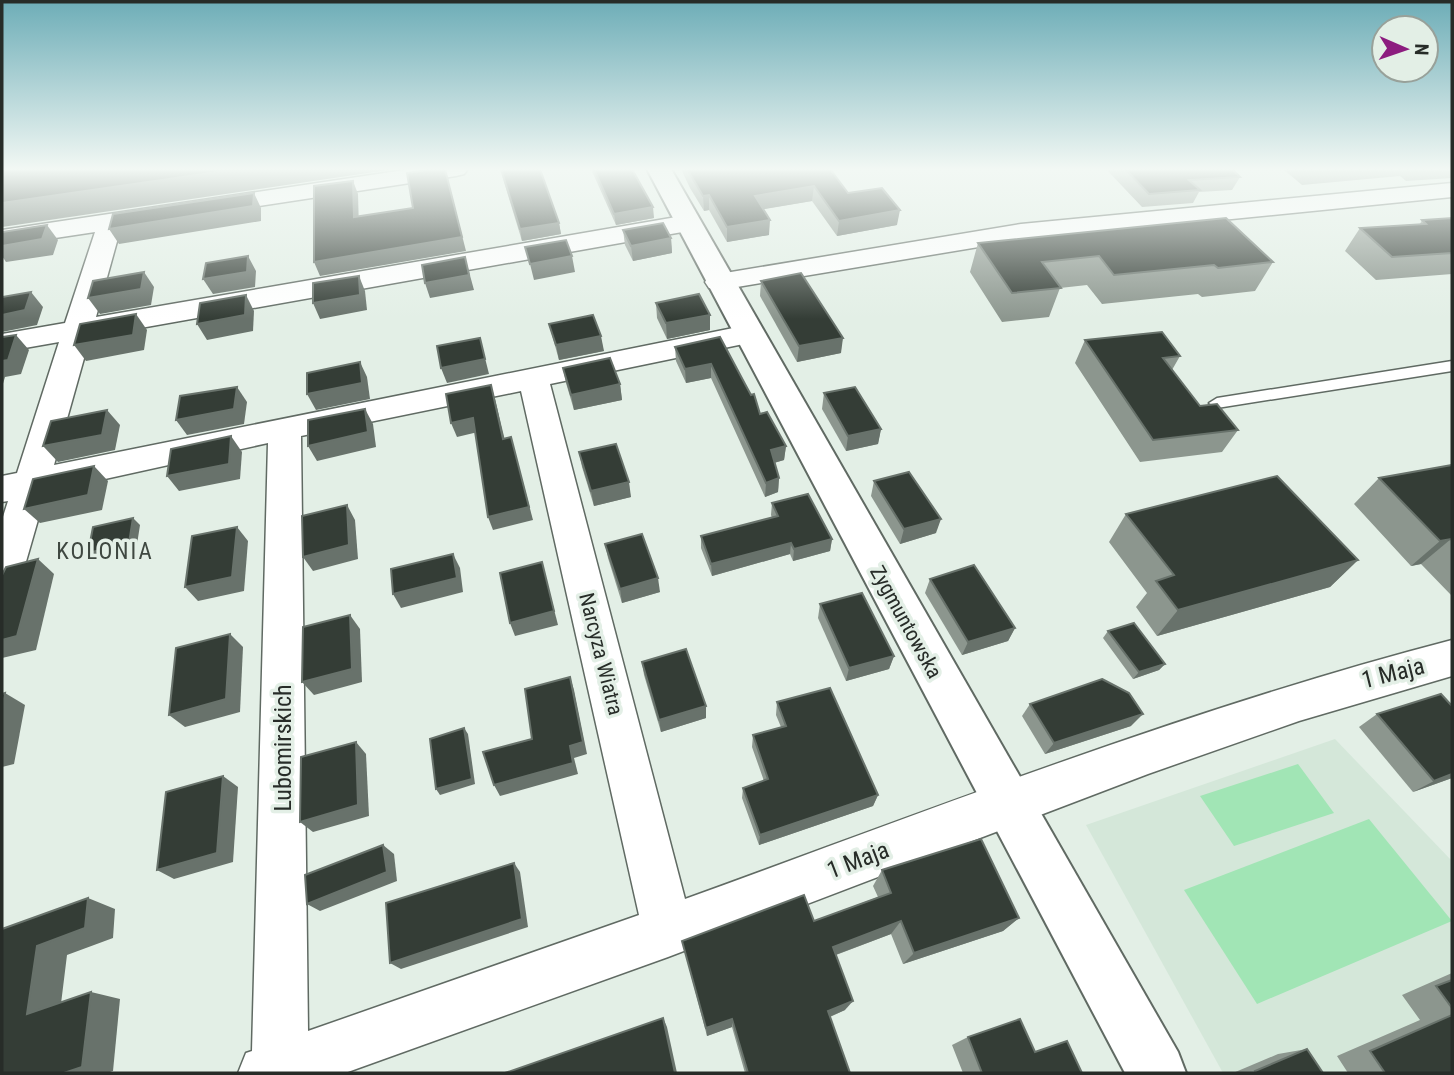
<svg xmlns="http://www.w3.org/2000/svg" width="1454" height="1075" viewBox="0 0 1454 1075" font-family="'Roboto Condensed',sans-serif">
<rect width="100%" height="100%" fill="#e3efe6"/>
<path fill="#d4e7d9" d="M 1335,739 L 1452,861 L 1452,1073 L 1223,1073 L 1086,825 Z"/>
<g fill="#a1e5b5">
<path d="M 1298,764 L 1334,813 L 1234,846 L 1200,796 Z"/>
<path d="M 1369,819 L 1452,921 L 1257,1004 L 1184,890 Z"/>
</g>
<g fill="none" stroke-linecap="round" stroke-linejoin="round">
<g stroke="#606a63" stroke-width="3">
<path id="service" d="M 1452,361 L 1452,371 L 1217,408 L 1209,403 L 1217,398 Z"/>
</g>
<g stroke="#606a63" stroke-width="3">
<g id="minor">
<path d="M 411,169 L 468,169 L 464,174 L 456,176 L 121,227 L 96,317 L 688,215 L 697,218 L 701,223 L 697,228 L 688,231 L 90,337 L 54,465 L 748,325 L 758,327 L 763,334 L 758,341 L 550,384 L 685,899 C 939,807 1190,708 1452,640 L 1452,676 L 1299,721 L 1148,774 L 668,957 L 345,1073 L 238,1073 L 246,1053 L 252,1051 L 268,443 L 46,492 L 21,579 L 16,590 L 2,595 L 2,520 L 8,501 L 2,502 L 2,476 L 17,473 L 59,342 L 2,352 L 2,334 L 65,323 L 95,232 L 2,246 L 2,230 ZM 521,391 L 639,915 L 308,1031 L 301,436 Z"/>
<path d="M 1452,183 L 1452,197 L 1021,240 L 719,290 L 709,288 L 705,282 L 709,276 L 719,274 L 1021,224 Z"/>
</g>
</g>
<g stroke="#606a63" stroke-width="4">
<path id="secondary" d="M 647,169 L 671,169 L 1178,1052 L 1186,1073 L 1125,1073 Z"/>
</g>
<use href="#service" fill="#fff" fill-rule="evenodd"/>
<use href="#minor" fill="#fff" fill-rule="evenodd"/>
<use href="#secondary" fill="#fff" fill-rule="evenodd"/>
</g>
<g fill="#8c968e">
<path d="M 500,169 L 540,169 L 559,223 L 561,234 L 522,241 Z"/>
<path d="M 591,169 L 632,169 L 654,218 L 616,225 Z"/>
<path d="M 681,169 L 830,169 L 848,193 L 897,225 L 837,236 L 812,201 L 763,209 L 769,235 L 727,242 L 709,210 L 704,211 L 690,188 Z"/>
<path d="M 1106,169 L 1232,169 L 1240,177 L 1232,190 L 1199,192 L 1193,203 L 1142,207 Z"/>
<path d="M 1283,169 L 1452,169 L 1452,178 L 1406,181 L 1400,176 L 1302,185 Z"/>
<path d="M 1452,218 L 1452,274 L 1376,280 L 1345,251 L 1360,228 L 1420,224 L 1422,220 Z"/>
<path d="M 623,230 L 671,238 L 672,253 L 633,261 L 625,245 Z"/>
<path d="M 978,243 L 1273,262 L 1255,291 L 1202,297 L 1198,294 L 1102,304 L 1087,285 L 1060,288 L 1049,317 L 1002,322 L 970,272 Z"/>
<path d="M 761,281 L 841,353 L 797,362 L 760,296 Z"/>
<path d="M 656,303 L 710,330 L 667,339 L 657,318 Z"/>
<path d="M 549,324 L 604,351 L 559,360 Z"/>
<path d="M 720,337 L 760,414 L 786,446 L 784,460 L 774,463 L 779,478 L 778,492 L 765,497 L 711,378 L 686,383 L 676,361 L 675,347 Z"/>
<path d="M 1085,340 L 1180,356 L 1172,370 L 1200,406 L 1238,430 L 1222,452 L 1140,462 L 1075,363 Z"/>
<path d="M 563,368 L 620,384 L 622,400 L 574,410 L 566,383 Z"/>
<path d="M 824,393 L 881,429 L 878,444 L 846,451 L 822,409 Z"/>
<path d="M 579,452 L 631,497 L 594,506 L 582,467 Z"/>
<path d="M 1452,465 L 1452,596 L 1421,564 L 1411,566 L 1354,504 L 1379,478 Z"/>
<path d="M 874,481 L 936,533 L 900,544 L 871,496 Z"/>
<path d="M 772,503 L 832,539 L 830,551 L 793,561 L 790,554 L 712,576 L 701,548 L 701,536 L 772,518 L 771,515 Z"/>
<path d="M 1126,514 L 1358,560 L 1330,587 L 1157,636 L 1136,607 L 1147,593 L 1109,542 Z"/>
<path d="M 605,544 L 660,592 L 622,603 L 608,558 Z"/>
<path d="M 930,579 L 1015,628 L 1008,641 L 962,655 L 925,593 Z"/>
<path d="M 820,604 L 894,656 L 889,669 L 846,681 L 818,618 Z"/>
<path d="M 1108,631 L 1165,664 L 1159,670 L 1133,679 L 1103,638 Z"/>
<path d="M 642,662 L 706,706 L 706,718 L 661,732 L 644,675 Z"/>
<path d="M 777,702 L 878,795 L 873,806 L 759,845 L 742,798 L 743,788 L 764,781 L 752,747 L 753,735 L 781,727 L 776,715 Z"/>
<path d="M 1030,704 L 1131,726 L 1045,754 L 1022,716 Z"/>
<path d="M 1452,706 L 1452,778 L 1413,792 L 1359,727 L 1377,714 Z"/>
<path d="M 882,870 L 1019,918 L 1003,931 L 903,964 L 891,934 L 836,955 L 845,1010 L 830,1017 L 850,1073 L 745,1073 L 732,1027 L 707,1036 L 682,941 L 814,921 L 878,897 L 873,886 Z"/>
<path d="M 1452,973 L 1452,1073 L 1348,1073 L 1337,1056 L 1420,1020 L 1402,995 Z"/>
<path d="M 968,1037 L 1034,1052 L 1067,1041 L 1082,1073 L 963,1073 L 952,1045 Z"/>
<path d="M 1307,1049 L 1323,1073 L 1233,1073 L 1278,1054 Z"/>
</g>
<g fill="#68726b">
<path d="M 238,169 L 395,169 L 2,227 L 2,203 Z"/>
<path d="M 448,180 L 466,251 L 320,276 L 314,262 L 462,237 Z"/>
<path d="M 353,181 L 358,194 L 359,230 L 354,217 Z"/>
<path d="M 814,186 L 812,201 L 754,211 L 755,196 Z"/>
<path d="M 254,193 L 261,208 L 261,221 L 119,244 L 109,229 Z"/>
<path d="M 709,195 L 709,210 L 704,211 L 703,196 Z"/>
<path d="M 653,207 L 654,218 L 616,225 L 614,214 Z"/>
<path d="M 900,210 L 897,225 L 837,236 L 839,221 Z"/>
<path d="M 770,220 L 769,235 L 727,242 L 727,227 Z"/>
<path d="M 559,223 L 561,234 L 522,241 L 520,229 Z"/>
<path d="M 47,225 L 58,240 L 53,255 L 6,262 L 2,256 L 2,246 Z"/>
<path d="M 671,238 L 672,253 L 633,261 L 631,246 Z"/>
<path d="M 248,256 L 256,271 L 255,287 L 213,294 L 203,279 Z"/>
<path d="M 572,256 L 575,272 L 534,280 L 530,264 Z"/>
<path d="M 465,257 L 474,290 L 430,298 L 425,283 Z"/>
<path d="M 144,272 L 154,287 L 151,305 L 100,314 L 88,298 Z"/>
<path d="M 359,276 L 365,291 L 367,310 L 320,319 L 313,303 Z"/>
<path d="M 31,292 L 43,307 L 37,325 L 2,332 L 2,315 Z"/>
<path d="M 246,295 L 254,311 L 253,331 L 207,340 L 197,324 Z"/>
<path d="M 136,314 L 147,330 L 144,350 L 86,361 L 74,345 Z"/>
<path d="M 710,315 L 710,330 L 667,339 L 666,323 Z"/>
<path d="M 16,335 L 29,350 L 21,374 L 5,377 L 2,387 L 2,361 Z"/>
<path d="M 601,336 L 604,351 L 559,360 L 556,345 Z"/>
<path d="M 480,338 L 489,374 L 447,383 L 441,368 Z"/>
<path d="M 843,338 L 841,353 L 797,362 L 799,346 Z"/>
<path d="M 360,362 L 367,377 L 370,399 L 316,410 L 307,394 Z"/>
<path d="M 711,364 L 711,378 L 686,383 L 685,369 Z"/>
<path d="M 620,384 L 622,400 L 574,410 L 571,395 Z"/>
<path d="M 491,385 L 495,399 L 508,453 L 503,439 Z"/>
<path d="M 237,387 L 247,402 L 244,424 L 187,435 L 176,420 Z"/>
<path d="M 365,409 L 373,424 L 376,447 L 317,461 L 308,446 Z"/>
<path d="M 107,410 L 120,425 L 115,450 L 58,462 L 43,446 Z"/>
<path d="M 473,418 L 478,432 L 457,437 L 451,423 Z"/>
<path d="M 881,429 L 878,444 L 846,451 L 848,436 Z"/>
<path d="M 231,436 L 242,452 L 240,479 L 179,491 L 167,476 Z"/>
<path d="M 511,437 L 533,520 L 493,530 L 488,517 Z"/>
<path d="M 786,446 L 784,460 L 770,464 L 771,450 Z"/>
<path d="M 94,466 L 108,481 L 102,510 L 40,523 L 24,509 Z"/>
<path d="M 779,478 L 778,492 L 765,497 L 766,483 Z"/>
<path d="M 629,482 L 631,497 L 594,506 L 591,491 Z"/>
<path d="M 347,505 L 355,520 L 358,559 L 313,571 L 303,557 Z"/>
<path d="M 133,518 L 140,525 L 136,551 L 96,560 L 88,553 Z"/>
<path d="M 941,519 L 936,533 L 900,544 L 904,529 Z"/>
<path d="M 237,527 L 248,541 L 244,591 L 198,601 L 185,587 Z"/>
<path d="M 832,539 L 830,551 L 793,561 L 794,549 Z"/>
<path d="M 1451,539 L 1421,564 L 1411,566 L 1440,541 Z"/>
<path d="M 791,543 L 790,554 L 712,576 L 711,564 Z"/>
<path d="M 453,554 L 460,568 L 463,592 L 401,608 L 393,594 Z"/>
<path d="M 38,559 L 54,574 L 36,650 L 2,658 L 2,640 Z"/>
<path d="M 1358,560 L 1330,587 L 1157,636 L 1178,610 Z"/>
<path d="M 542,562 L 558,625 L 515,636 L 510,623 Z"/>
<path d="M 658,578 L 660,592 L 622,603 L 620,589 Z"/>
<path d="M 350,615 L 360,629 L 362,682 L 314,695 L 302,682 Z"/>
<path d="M 1015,628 L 1008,641 L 962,655 L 968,642 Z"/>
<path d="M 230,634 L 243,647 L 240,712 L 185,727 L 169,715 Z"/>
<path d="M 894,656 L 889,669 L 846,681 L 849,668 Z"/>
<path d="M 1165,664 L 1159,670 L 1133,679 L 1139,672 Z"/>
<path d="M 570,677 L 574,690 L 587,754 L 574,758 L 578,774 L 500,796 L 494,785 L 570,746 Z"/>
<path d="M 5,693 L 25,705 L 14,764 L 2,767 L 2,710 Z"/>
<path d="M 706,706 L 706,718 L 661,732 L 659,720 Z"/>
<path d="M 1143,714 L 1131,726 L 1045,754 L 1054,743 Z"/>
<path d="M 464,728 L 468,734 L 475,784 L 440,795 L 436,789 Z"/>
<path d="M 356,742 L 366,754 L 369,816 L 313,832 L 300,822 Z"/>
<path d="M 1452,774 L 1452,778 L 1413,792 L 1434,781 Z"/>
<path d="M 223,776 L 238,787 L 233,862 L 174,879 L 157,870 Z"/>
<path d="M 878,795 L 873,806 L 759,845 L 760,835 Z"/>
<path d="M 383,845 L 394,854 L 397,881 L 320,911 L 307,904 Z"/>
<path d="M 514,863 L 520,872 L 528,927 L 401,969 L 390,963 Z"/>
<path d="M 88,898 L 115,909 L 113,938 L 67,955 L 59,1020 L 27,1014 L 37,946 Z"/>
<path d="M 1019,918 L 1003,931 L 903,964 L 914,953 Z"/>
<path d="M 901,921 L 891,934 L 827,958 L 833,947 Z"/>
<path d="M 91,992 L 120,999 L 113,1071 L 107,1073 L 64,1073 Z"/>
<path d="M 853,1001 L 845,1010 L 822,1020 L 828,1011 Z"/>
<path d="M 663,1018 L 667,1027 L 677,1073 L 675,1073 Z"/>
<path d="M 732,1019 L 732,1027 L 707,1036 L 706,1028 Z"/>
</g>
<g fill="#343d36" stroke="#68726b" stroke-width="2">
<path d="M 2,169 L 238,169 L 2,203 Z"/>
<path d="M 433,169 L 445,169 L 462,237 L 314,262 L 314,186 L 353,181 L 354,217 L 413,208 L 407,173 Z"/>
<path d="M 501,169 L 540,169 L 559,223 L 520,229 Z"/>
<path d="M 594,169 L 632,169 L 653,207 L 614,214 Z"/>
<path d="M 687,169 L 830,169 L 848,193 L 882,188 L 900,210 L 839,221 L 814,186 L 755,196 L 770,220 L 727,227 L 709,195 L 703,196 Z"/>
<path d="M 1125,169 L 1232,169 L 1240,177 L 1189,180 L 1200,190 L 1149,194 Z"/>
<path d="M 254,193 L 253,206 L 109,229 L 113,214 Z"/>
<path d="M 1226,218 L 1273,262 L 1218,268 L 1214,265 L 1114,275 L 1099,256 L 1042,262 L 1061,288 L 1012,293 L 978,243 Z"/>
<path d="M 1452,218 L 1452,253 L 1392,257 L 1360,228 L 1426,224 L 1422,220 Z"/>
<path d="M 663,223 L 671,238 L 631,246 L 623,230 Z"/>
<path d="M 47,225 L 42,239 L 2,246 L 2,232 Z"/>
<path d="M 566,240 L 572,256 L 530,264 L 525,247 Z"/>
<path d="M 248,256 L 247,272 L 203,279 L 206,263 Z"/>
<path d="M 465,257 L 469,275 L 425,283 L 422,265 Z"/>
<path d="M 144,272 L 141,289 L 88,298 L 93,281 Z"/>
<path d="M 801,273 L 843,338 L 799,346 L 761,281 Z"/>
<path d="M 359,276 L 360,295 L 313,303 L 313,283 Z"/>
<path d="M 31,292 L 25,310 L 2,315 L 2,297 Z"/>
<path d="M 699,294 L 710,315 L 666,323 L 656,303 Z"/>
<path d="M 246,295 L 245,315 L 197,324 L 200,303 Z"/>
<path d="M 136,314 L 133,335 L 74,345 L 80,324 Z"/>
<path d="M 593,315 L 601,336 L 556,345 L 549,324 Z"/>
<path d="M 1162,332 L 1180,356 L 1163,358 L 1200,406 L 1217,404 L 1238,430 L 1153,440 L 1085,340 Z"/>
<path d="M 16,335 L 8,360 L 2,361 L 2,337 Z"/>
<path d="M 720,337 L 745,384 L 751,395 L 754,394 L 760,414 L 767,412 L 786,446 L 771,450 L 779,478 L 766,483 L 711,364 L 685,369 L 675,347 Z"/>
<path d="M 480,338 L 485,359 L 441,368 L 437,346 Z"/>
<path d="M 610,358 L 620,384 L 571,395 L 563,368 Z"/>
<path d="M 360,362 L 362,383 L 307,394 L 307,373 Z"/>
<path d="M 491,385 L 503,439 L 511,437 L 529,507 L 488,517 L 473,418 L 451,423 L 446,394 Z"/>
<path d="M 237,387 L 234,409 L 176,420 L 180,396 Z"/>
<path d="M 855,387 L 881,429 L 848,436 L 824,393 Z"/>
<path d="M 365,409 L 368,432 L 308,446 L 308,420 Z"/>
<path d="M 107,410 L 102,435 L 43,446 L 51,421 Z"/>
<path d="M 231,436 L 229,464 L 167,476 L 171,449 Z"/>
<path d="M 616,444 L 629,482 L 591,491 L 579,452 Z"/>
<path d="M 1452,465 L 1452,540 L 1451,539 L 1440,541 L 1379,478 Z"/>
<path d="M 94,466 L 88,495 L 24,509 L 33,479 Z"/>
<path d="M 909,472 L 941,519 L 904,529 L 874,481 Z"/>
<path d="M 1277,476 L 1358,560 L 1178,610 L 1156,581 L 1174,575 L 1126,514 Z"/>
<path d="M 808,494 L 832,539 L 794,549 L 791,543 L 711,564 L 701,536 L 778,516 L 772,503 Z"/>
<path d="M 347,505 L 349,545 L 303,557 L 302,516 Z"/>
<path d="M 133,518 L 129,543 L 88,553 L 93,527 Z"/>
<path d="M 237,527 L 232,577 L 185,587 L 192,536 Z"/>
<path d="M 642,534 L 658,578 L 620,589 L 605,544 Z"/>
<path d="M 453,554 L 457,578 L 393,594 L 391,569 Z"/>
<path d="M 38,559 L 17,636 L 2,640 L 2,575 L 6,567 Z"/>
<path d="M 542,562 L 554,611 L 510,623 L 500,573 Z"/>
<path d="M 974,565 L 1015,628 L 968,642 L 930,579 Z"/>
<path d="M 862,593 L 894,656 L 849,668 L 820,604 Z"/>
<path d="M 350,615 L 352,669 L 302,682 L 303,627 Z"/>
<path d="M 1134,623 L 1165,664 L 1139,672 L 1108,631 Z"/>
<path d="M 230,634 L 226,699 L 169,715 L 176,648 Z"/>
<path d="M 686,649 L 706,706 L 659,720 L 642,662 Z"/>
<path d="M 570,677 L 583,742 L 570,746 L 573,763 L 494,785 L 483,752 L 532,739 L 525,689 Z"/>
<path d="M 1102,679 L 1129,693 L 1143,714 L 1054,743 L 1030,704 Z"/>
<path d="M 830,688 L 878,795 L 760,835 L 743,788 L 768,779 L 753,735 L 786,726 L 777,702 Z"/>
<path d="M 5,693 L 2,710 L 2,694 Z"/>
<path d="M 1441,694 L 1452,706 L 1452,774 L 1434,781 L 1377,714 Z"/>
<path d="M 464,728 L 472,779 L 436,789 L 430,739 Z"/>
<path d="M 356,742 L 358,805 L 300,822 L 301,757 Z"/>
<path d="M 223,776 L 217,853 L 157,870 L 166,792 Z"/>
<path d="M 981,839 L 1019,918 L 914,953 L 901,921 L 833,947 L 853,1001 L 828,1011 L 850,1073 L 748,1073 L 732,1019 L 706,1028 L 682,941 L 804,895 L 814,921 L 891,893 L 882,870 Z"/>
<path d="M 383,845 L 387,872 L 307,904 L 305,875 Z"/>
<path d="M 514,863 L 522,919 L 390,963 L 386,903 Z"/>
<path d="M 88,898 L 85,928 L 37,946 L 27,1014 L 91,992 L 82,1067 L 64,1073 L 2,1073 L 2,929 Z"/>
<path d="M 1452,980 L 1452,1008 L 1436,986 Z"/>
<path d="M 1452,1015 L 1452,1073 L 1385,1073 L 1370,1051 Z"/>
<path d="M 663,1018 L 675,1073 L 505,1073 Z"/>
<path d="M 1020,1019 L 1035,1052 L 1067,1041 L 1082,1073 L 982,1073 L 968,1037 Z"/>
<path d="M 1307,1049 L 1323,1073 L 1256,1073 L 1255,1071 Z"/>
</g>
<linearGradient id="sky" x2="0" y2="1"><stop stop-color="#6dadb7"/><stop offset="0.53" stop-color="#f2f8f4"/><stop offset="1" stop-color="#f2f8f4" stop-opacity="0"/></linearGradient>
<rect width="1454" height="319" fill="url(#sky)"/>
<g text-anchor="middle" stroke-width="7" stroke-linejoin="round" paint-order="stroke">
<g font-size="21" fill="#272c28" stroke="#e3efe6">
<text transform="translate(906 622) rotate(61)" y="7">Zygmuntowska</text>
<text transform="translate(601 654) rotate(76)" y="7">Narcyza Wiatra</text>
</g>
<g font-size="23" letter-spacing="2" fill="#3f4841" stroke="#e3efe6">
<text x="105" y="559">KOLONIA</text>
</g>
<g font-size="24" fill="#272c28" stroke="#e3efe6">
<text transform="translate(1393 673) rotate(-14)" y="8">1 Maja</text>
<text transform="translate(283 748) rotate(-90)" y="8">Lubomirskich</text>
<text transform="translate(858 860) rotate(-21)" y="8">1 Maja</text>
</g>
</g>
<rect width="1454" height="1075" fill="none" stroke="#272c28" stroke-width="7"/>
<g transform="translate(1405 49) rotate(92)"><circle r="33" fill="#e3efe6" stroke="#98a19a" stroke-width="2"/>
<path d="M0-5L12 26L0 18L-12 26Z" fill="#8c1c7f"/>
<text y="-10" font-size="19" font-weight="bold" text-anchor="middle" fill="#272c28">N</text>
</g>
</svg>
